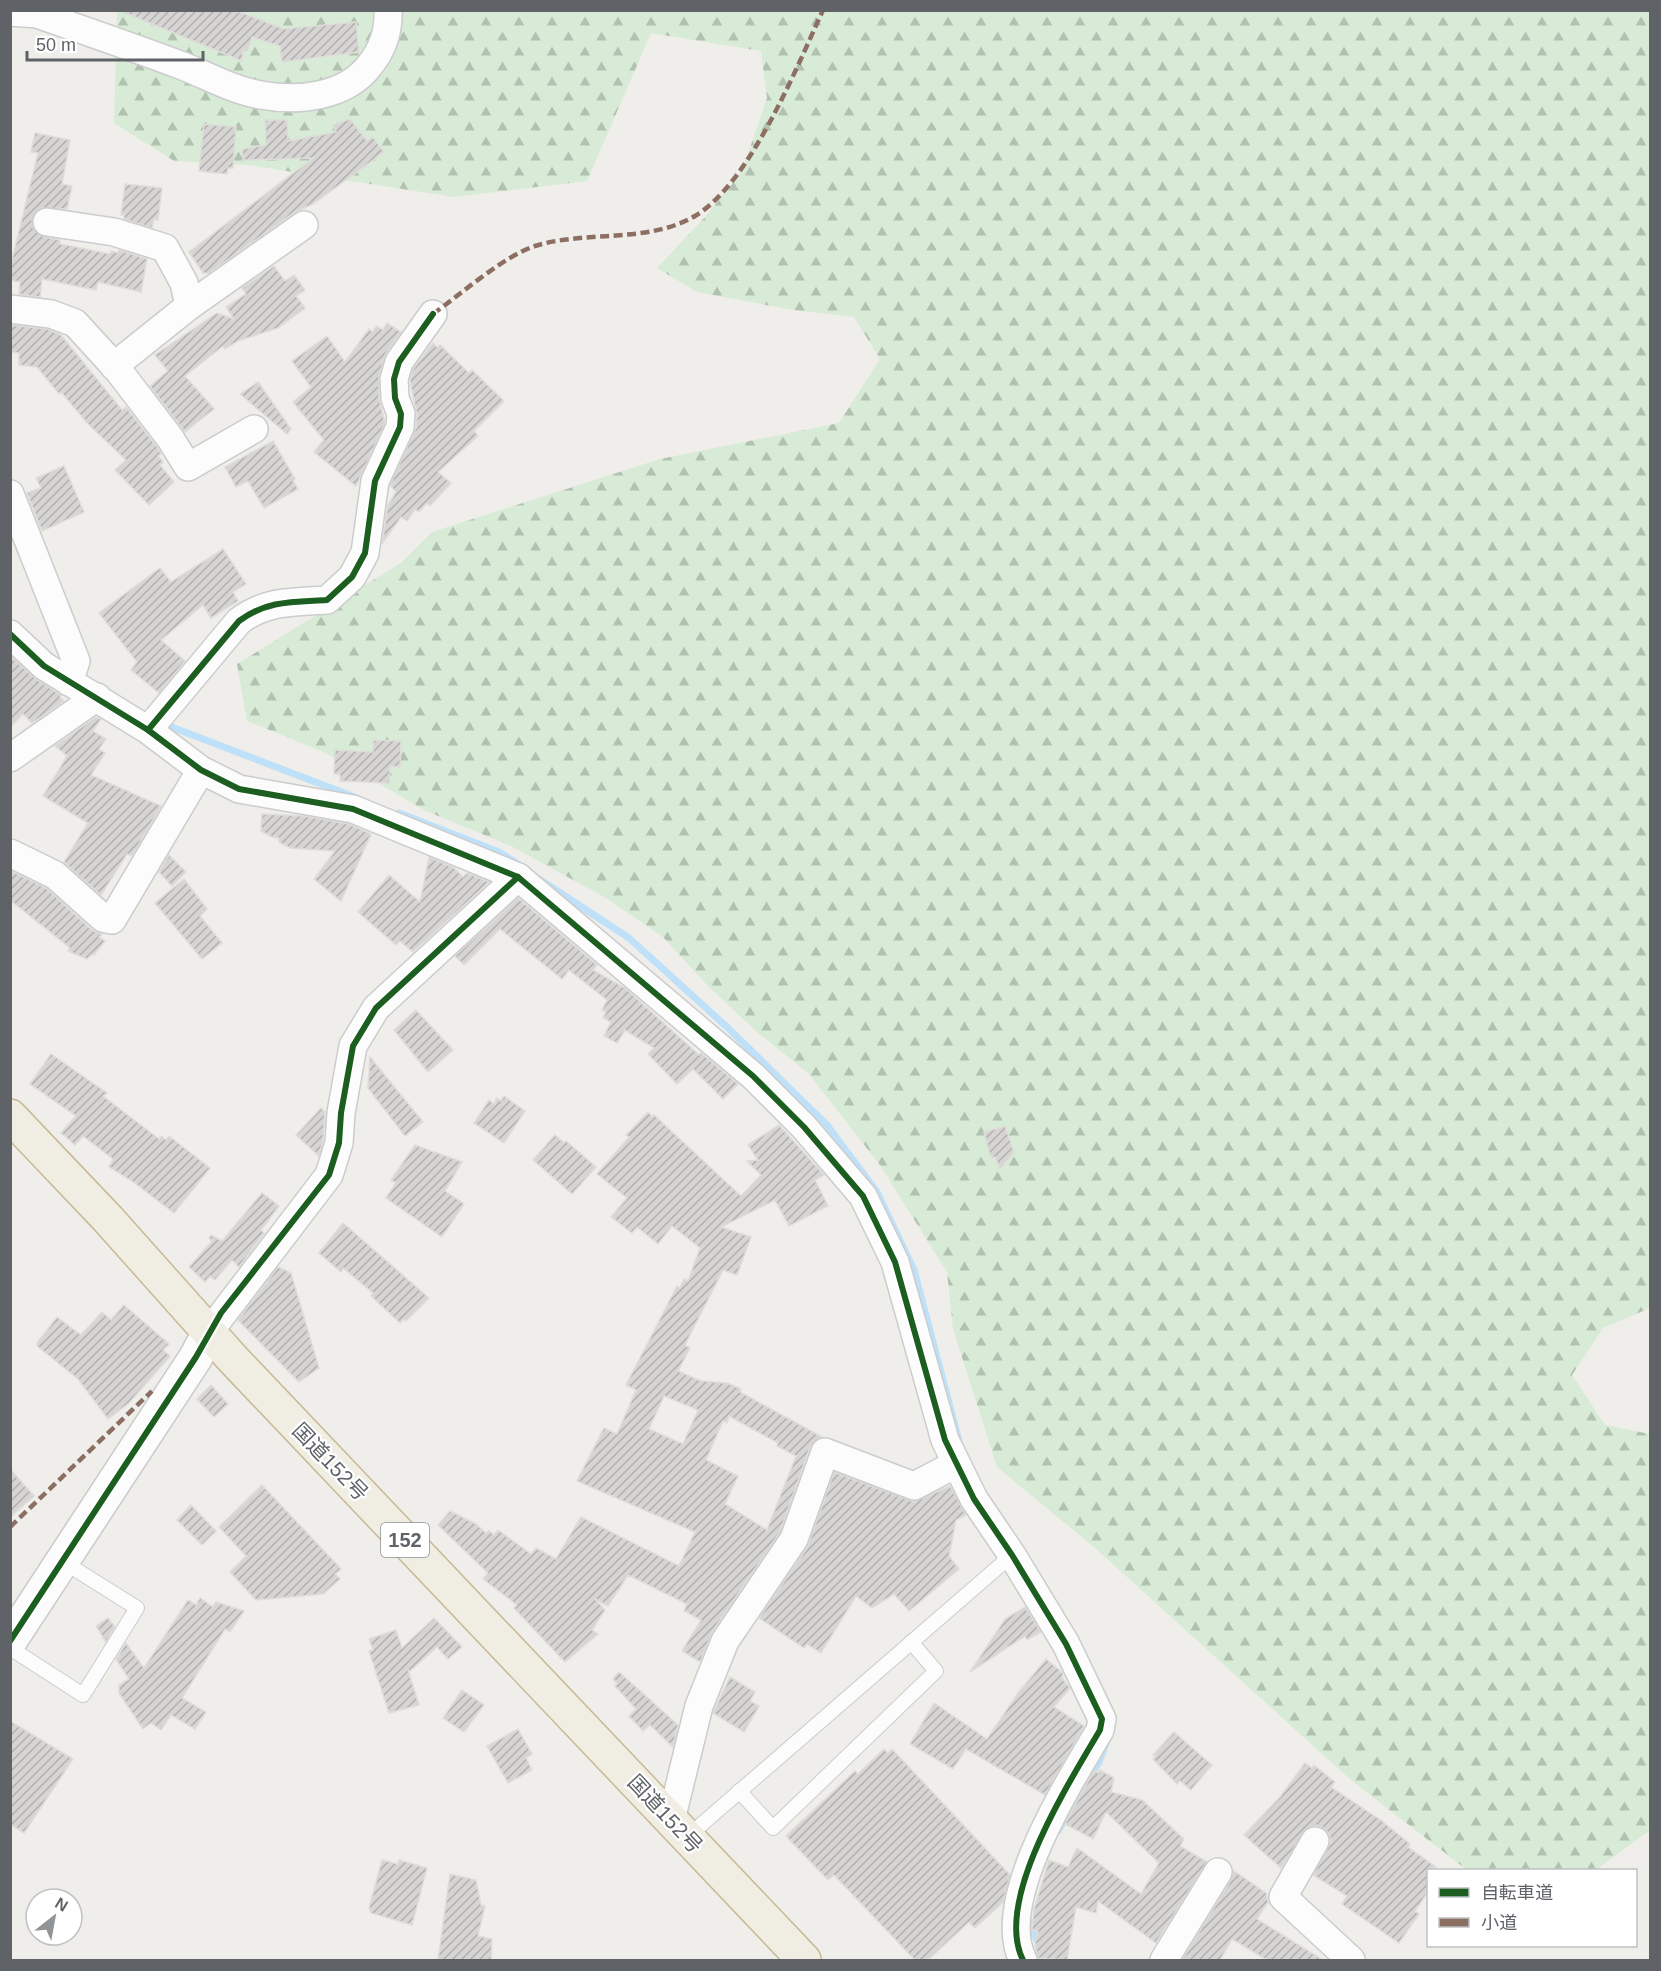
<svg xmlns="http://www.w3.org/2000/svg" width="1661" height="1971" viewBox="0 0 1661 1971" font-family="Helvetica,'Noto Sans JP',sans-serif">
<defs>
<pattern id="forest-firs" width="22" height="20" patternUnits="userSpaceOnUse" patternTransform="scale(1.5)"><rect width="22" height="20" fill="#d8ebd6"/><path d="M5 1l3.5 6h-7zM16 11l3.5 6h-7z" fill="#b2c2b1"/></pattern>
<pattern id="building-hatch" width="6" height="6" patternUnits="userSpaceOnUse" patternTransform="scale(1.5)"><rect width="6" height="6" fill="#d6d5d3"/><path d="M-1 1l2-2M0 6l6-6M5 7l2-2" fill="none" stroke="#b1b0af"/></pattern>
</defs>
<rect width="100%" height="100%" fill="#efeeea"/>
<path fill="url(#forest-firs)" d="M 117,11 L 1650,11 L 1650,1308 L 1603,1328 L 1572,1375 L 1605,1425 L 1650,1434 L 1650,1830 L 1596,1870 L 1467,1870 L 1352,1781 L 1095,1548 L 997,1467 L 953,1329 L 947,1272 L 880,1165 L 808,1073 L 757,1032 L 708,986 L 663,937 L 606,898 L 511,846 L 426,811 L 326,753 L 247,721 L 237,664 L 401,563 L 432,532 L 660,459 L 839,423 L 880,359 L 854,317 L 793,310 L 697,292 L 657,268 L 706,216 L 742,171 L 767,98 L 761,51 L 651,33 L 587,181 L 454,197 L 248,165 L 174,161 L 114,123 Z"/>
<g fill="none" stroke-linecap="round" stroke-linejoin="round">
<g stroke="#bfe0f9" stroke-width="7">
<path d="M 169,726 L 357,798"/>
<path d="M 399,813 L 499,852 L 518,864"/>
<path d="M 539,879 L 629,938 L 728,1028 L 827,1125 L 877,1192 L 914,1270 L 959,1441"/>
<path d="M 1058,1831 L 1099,1762 L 1107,1741"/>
<path d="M 1027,1918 L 1046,1960"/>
</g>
</g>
<g fill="url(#building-hatch)" stroke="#deddd9" stroke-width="1.5" fill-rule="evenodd">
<path d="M 118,10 L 235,10 L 284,29 L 356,22 L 359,52 L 282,62 L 280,46 L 252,37 L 247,51 L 243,51 L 242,61 Z"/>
<path d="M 350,119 L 367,141 L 373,137 L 384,152 L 313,204 L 295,212 L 209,273 L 203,273 L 189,252 L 313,158 L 243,160 L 242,149 L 266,145 L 265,120 L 287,120 L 288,141 L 336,132 L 333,125 Z"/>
<path d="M 204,124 L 236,127 L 233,168 L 228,168 L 227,174 L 199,171 Z"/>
<path d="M 35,133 L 70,140 L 62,184 L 72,186 L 67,209 L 41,208 L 32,219 L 33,228 L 44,237 L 60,240 L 60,244 L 110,254 L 111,251 L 118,253 L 119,250 L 147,259 L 141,292 L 98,282 L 96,290 L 42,279 L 40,297 L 19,294 L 20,282 L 10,280 L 10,268 L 38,153 L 31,152 Z"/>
<path d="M 125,184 L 162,188 L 158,220 L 154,219 L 152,228 L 124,219 L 124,215 L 121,215 Z"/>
<path d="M 274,266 L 285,281 L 294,275 L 305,290 L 296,296 L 305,308 L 278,328 L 238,341 L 225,349 L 223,346 L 185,376 L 214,409 L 185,432 L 150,386 L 168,371 L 155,355 L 217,313 L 234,319 L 226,307 L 246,294 L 242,288 Z"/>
<path d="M 387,323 L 401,332 L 386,353 L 379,375 L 379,399 L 385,423 L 356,486 L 314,452 L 324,440 L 293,402 L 311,387 L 292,361 L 327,336 L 345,362 L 369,329 L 372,332 L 377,326 L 383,330 Z"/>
<path d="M 10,325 L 47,329 L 61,335 L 122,410 L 126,407 L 157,447 L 161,454 L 158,456 L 163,462 L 160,465 L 174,482 L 149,505 L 115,470 L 126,460 L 88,424 L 61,392 L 59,394 L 37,367 L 19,365 L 19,353 L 10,352 Z"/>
<path d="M 433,343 L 437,347 L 440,345 L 469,373 L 472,370 L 504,401 L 474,431 L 478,436 L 438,472 L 451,483 L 430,506 L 427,503 L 419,512 L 415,509 L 407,521 L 401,517 L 382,544 L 388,505 L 396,492 L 390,485 L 416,428 L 417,415 L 410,381 L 413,369 Z"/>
<path d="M 258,382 L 291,429 L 287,434 L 240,394 Z"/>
<path d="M 273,441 L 295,479 L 293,481 L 298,489 L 264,508 L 248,481 L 236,487 L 225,467 Z"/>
<path d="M 64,466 L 84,512 L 42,531 L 27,493 L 41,488 L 36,478 Z"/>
<path d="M 223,549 L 246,584 L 233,592 L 238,601 L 211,618 L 203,605 L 161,640 L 185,661 L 159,693 L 131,670 L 137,662 L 99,613 L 160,568 L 171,582 Z"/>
<path d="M 10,656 L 36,679 L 61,695 L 60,697 L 64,701 L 32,723 L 23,714 L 10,727 Z"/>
<path d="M 96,717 L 101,719 L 93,731 L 106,739 L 99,749 L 105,753 L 91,775 L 161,806 L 132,856 L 127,854 L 101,895 L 64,862 L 88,823 L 43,796 L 67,756 L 55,746 Z"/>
<path d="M 373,740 L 401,741 L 400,767 L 390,766 L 389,783 L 340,781 L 340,774 L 334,774 L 335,750 L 373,752 Z"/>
<path d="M 262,814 L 304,816 L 349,824 L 371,834 L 341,901 L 314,879 L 335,851 L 290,848 L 279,842 L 279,838 L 272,837 L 261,831 Z"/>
<path d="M 169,855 L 186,872 L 172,886 L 159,872 Z"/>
<path d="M 429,857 L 454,868 L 463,877 L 467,873 L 489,882 L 413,952 L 400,941 L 396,945 L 358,912 L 389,875 L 420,902 Z"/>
<path d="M 11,871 L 46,888 L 92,930 L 102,934 L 99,937 L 105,941 L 94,955 L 92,954 L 87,959 L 68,951 L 70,948 L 10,900 Z"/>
<path d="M 184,879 L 207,909 L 200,916 L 222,943 L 202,959 L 155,903 Z"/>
<path d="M 518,898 L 597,965 L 593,970 L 625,988 L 699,1055 L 701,1053 L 738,1084 L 723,1099 L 693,1069 L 677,1084 L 648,1054 L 654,1048 L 625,1030 L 617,1043 L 604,1036 L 611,1022 L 603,1018 L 606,1012 L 602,1010 L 607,1000 L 569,970 L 562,979 L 500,929 L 464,965 L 455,956 Z"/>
<path d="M 416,1010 L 453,1050 L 428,1072 L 394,1030 Z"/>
<path d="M 51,1054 L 107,1093 L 103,1096 L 159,1139 L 161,1136 L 166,1140 L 169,1136 L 210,1168 L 174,1213 L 132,1181 L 109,1167 L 113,1159 L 83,1136 L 75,1145 L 61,1133 L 76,1116 L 30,1084 Z"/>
<path d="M 370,1057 L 423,1122 L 405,1136 L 368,1088 Z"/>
<path d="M 504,1096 L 525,1111 L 504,1143 L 474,1123 L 489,1100 L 494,1104 L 497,1098 L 501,1101 Z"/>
<path d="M 321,1108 L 325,1112 L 323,1140 L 319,1156 L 296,1135 Z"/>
<path d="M 648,1112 L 653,1117 L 654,1115 L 741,1196 L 761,1175 L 747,1161 L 758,1160 L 748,1145 L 779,1125 L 824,1175 L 815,1180 L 828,1206 L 789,1226 L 775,1200 L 721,1227 L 751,1237 L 737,1275 L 723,1270 L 685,1345 L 690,1348 L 678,1371 L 701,1381 L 727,1383 L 741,1389 L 740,1392 L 822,1437 L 810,1447 L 780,1532 L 712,1632 L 700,1662 L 682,1651 L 701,1620 L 684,1611 L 687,1604 L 628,1575 L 608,1606 L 595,1599 L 605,1610 L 592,1630 L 598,1634 L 565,1662 L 514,1608 L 517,1605 L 483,1579 L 488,1573 L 438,1525 L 450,1511 L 476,1524 L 486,1533 L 489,1531 L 494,1535 L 498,1530 L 531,1554 L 536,1548 L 556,1559 L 581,1517 L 679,1566 L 695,1532 L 577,1481 L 604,1428 L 617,1434 L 636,1390 L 626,1385 L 677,1286 L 680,1288 L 684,1279 L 688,1281 L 700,1248 L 672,1226 L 658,1244 L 637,1227 L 632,1233 L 611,1217 L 627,1198 L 597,1174 L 629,1137 L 626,1135 ZM 664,1396 L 698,1410 L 683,1444 L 649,1429 ZM 729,1416 L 778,1443 L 777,1446 L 796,1456 L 767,1530 L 725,1504 L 738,1476 L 706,1460 L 723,1421 L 727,1423 Z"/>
<path d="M 1005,1126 L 1014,1152 L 1000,1169 L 995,1157 L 992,1158 L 989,1152 L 984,1132 Z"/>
<path d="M 555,1135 L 564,1143 L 566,1141 L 596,1167 L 572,1194 L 533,1160 Z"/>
<path d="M 415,1145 L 462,1162 L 445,1191 L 464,1204 L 442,1237 L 386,1198 L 396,1183 L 391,1180 Z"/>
<path d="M 262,1193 L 279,1206 L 261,1230 L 264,1233 L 239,1267 L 232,1260 L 215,1280 L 210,1276 L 205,1282 L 189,1267 L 212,1241 L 209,1238 L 211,1235 L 222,1241 Z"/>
<path d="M 343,1223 L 429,1298 L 406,1321 L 404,1319 L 400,1323 L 371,1296 L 373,1293 L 343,1268 L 341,1272 L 319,1253 Z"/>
<path d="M 278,1267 L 291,1273 L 319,1368 L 299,1382 L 238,1320 Z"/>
<path d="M 124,1305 L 169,1344 L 163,1350 L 170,1356 L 129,1403 L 108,1419 L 78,1379 L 37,1346 L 37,1343 L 57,1317 L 81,1335 L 102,1312 L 111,1320 Z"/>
<path d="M 211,1385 L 228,1404 L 214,1417 L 197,1399 Z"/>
<path d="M 10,1469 L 34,1496 L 10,1517 Z"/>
<path d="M 834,1472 L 914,1502 L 950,1486 L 966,1515 L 956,1520 L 949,1556 L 959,1569 L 909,1611 L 894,1594 L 872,1608 L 856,1596 L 821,1653 L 807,1644 L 804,1648 L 759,1618 L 807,1548 Z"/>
<path d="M 262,1485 L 341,1569 L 335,1574 L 340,1579 L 323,1594 L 256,1600 L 230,1572 L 246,1556 L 219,1527 Z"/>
<path d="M 191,1505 L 216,1531 L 202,1545 L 177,1520 Z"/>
<path d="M 200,1598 L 213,1607 L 216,1602 L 244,1611 L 230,1632 L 225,1629 L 182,1698 L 206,1712 L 195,1729 L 171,1715 L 161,1730 L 151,1723 L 143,1729 L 119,1693 L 119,1685 L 129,1679 L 116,1659 L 126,1643 L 144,1668 L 188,1600 L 196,1605 Z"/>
<path d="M 1025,1607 L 1041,1632 L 1027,1640 L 1025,1636 L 970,1672 L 1005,1619 Z"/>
<path d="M 108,1618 L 115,1627 L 106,1642 L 96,1626 Z"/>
<path d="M 434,1618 L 462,1647 L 448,1659 L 437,1647 L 410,1671 L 408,1670 L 419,1705 L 389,1713 L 369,1651 L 373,1650 L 369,1639 L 396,1630 L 402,1648 Z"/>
<path d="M 1046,1659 L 1063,1673 L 1062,1678 L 1070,1688 L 1054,1707 L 1084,1726 L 1045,1795 L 966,1749 L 953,1769 L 910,1744 L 934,1703 L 987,1739 L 1018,1693 Z"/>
<path d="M 619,1672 L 678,1725 L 673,1747 L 650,1725 L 643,1731 L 629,1716 L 636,1709 L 615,1686 L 617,1684 L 613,1678 Z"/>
<path d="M 730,1677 L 755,1692 L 750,1701 L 759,1706 L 744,1732 L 713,1713 Z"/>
<path d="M 462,1690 L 484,1705 L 464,1732 L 443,1718 Z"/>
<path d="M 10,1721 L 73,1759 L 24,1833 L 10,1824 Z"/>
<path d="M 518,1729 L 532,1754 L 526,1758 L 532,1770 L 508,1783 L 487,1746 Z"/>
<path d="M 1174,1732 L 1212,1765 L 1191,1790 L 1180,1781 L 1177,1784 L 1153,1759 L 1156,1756 L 1153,1755 Z"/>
<path d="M 884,1749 L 888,1753 L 892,1749 L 1010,1875 L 1003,1902 L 975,1928 L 969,1922 L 928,1960 L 915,1960 L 834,1875 L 828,1880 L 786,1836 L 855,1771 L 858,1774 Z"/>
<path d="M 1305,1763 L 1312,1768 L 1314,1765 L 1335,1782 L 1331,1787 L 1382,1821 L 1410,1844 L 1408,1847 L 1436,1867 L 1428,1870 L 1428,1892 L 1415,1911 L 1419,1914 L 1399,1943 L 1342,1904 L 1347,1896 L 1313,1875 L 1331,1842 L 1329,1834 L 1323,1828 L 1316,1825 L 1307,1828 L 1281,1868 L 1244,1835 L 1280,1797 Z"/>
<path d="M 1094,1770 L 1098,1773 L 1100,1770 L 1114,1778 L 1111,1792 L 1142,1800 L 1184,1839 L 1180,1846 L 1207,1862 L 1156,1943 L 1098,1901 L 1096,1913 L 1076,1907 L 1067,1960 L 1038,1958 L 1035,1944 L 1038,1931 L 1032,1930 L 1034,1909 L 1049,1860 L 1068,1867 L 1077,1848 L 1141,1894 L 1159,1863 L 1106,1812 L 1093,1839 L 1065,1824 Z"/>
<path d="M 382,1860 L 398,1864 L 399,1860 L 427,1868 L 412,1925 L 371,1913 L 369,1908 Z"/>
<path d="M 1234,1871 L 1266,1893 L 1268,1902 L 1257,1919 L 1323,1960 L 1267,1960 L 1232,1939 L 1220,1960 L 1182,1960 L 1231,1880 Z"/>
<path d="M 450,1874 L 476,1880 L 481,1905 L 485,1906 L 478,1936 L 492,1939 L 491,1960 L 438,1960 Z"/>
</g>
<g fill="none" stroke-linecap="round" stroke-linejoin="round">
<g stroke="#cbcccc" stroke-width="16">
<g id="lane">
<path d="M 10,1648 L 83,1695 L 137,1608 L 62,1561"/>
<path d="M 739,1791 L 773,1828 L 936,1671 L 911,1642"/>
<path d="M 687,1837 L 1012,1555"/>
</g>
</g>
<g stroke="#cbcccc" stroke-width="30">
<g id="street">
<path d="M 10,12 L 37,14 C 86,31 135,48 183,66 C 208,76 235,91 261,95 C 298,102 346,97 370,65 C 382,50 389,31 388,10"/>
<path d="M 47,222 L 114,232 L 165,248 L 184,283 L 189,306 L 114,366"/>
<path d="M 189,306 L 304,225"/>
<path d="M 10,309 L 51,314 L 75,323 L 118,370 L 170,438 L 188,467 L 254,429"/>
<path d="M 10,494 L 76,661 L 69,682"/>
<path d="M 10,634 L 44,666 L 148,730 L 201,770 L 239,789 L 353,809 L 518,877 L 753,1076 L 804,1127 L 863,1196 L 895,1262 L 945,1440 L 974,1499 L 1012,1555 L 1066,1644 L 1102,1719 L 1100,1730 C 1069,1783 993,1901 1023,1960"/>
<path d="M 148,730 L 239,621 C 267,600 294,602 327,600 L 352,577 L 365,553 L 375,481 L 400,427 L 401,414 L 395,398 L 394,379 L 399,362 L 433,314"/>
<path d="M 10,758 L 97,697"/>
<path d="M 10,853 L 55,875 L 103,918 L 112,920 L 201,770"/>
<path d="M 209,1332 L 329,1175 L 339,1143 L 341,1113 L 353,1046 L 376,1008 L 518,877"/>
<path d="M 671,1820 L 699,1706 L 725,1641 L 794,1539 L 825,1452 L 914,1486 L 956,1464"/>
<path d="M 1315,1841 L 1283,1897 L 1351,1960"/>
<path d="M 1164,1960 L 1218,1872"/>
</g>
</g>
<g stroke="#cacacb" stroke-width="36">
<path id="secondary" d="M 10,1641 L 196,1357 L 209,1332"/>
</g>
<g stroke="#c8b996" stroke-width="36">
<path id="highway" d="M 10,1116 L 108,1219 L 232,1358 L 804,1960"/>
</g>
<use href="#lane" stroke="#fdfcfc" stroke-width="14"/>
<use href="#street" stroke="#fdfcfc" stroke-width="27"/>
<use href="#secondary" stroke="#fdfcfc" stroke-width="33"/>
<use href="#highway" stroke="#f0ede3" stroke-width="33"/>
<g stroke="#8d6e63" stroke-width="4.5" stroke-dasharray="9 4.5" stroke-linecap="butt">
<path d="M 433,314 C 461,294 504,256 535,246 C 586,230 647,244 695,216 C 750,183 796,69 823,10"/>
<path d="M 10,1527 L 152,1391"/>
</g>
<g stroke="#fff" stroke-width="10">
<g id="cycleway">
<path d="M 10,634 L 44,666 L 148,730 L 201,770 L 239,789 L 353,809 L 518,877 L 753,1076 L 804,1127 L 863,1196 L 895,1262 L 945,1440 L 974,1499 L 1012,1555 L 1066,1644 L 1102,1719 L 1100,1730 C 1069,1783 993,1901 1023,1960"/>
<path d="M 148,730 L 239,621 C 267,600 294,602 327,600 L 352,577 L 365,553 L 375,481 L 400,427 L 401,414 L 395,398 L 394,379 L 399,362 L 433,314"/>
<path d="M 10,1641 L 196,1357 L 221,1313 L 329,1175 L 339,1143 L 341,1113 L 353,1046 L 376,1008 L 518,877"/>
</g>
</g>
<use href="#cycleway" stroke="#1b5e20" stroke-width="6"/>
</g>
<g text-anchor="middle" stroke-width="4.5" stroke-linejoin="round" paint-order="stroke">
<rect fill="#fff" stroke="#8f9295" stroke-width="1.5" x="381" y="1523" width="48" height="34" rx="4.5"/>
<g font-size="20" font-weight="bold" fill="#5f6368">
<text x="405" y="1547">152</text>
</g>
<g font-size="21" fill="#5f6368" stroke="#fff">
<text transform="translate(330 1462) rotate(46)" y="7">国道152号</text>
<text transform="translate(665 1814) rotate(47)" y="7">国道152号</text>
</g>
</g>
<rect width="1661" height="1971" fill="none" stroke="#5f6368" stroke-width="24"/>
<rect x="1427" y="1869" width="210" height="78" fill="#ffffff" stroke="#bfc1c3" stroke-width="1.5"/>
<rect x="1439" y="1888" width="30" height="9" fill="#1b5e20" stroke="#bfc1c3" stroke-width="1.5"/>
<text x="1481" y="1899" font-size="18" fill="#5f6368">自転車道</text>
<rect x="1439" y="1918" width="30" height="9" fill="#8d6e63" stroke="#bfc1c3" stroke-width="1.5"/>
<text x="1481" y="1929" font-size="18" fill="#5f6368">小道</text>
<g transform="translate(54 1917) rotate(31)"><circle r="28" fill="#ffffff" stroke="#bfc1c3" stroke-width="1.5"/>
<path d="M0-4.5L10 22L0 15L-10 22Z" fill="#919496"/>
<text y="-9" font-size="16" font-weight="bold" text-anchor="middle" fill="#5f6368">N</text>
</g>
<path d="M27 51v9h176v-9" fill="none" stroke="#5f6368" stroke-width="3"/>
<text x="36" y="51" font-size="18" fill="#5f6368" stroke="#ffffff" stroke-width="4.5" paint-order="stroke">50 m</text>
</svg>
